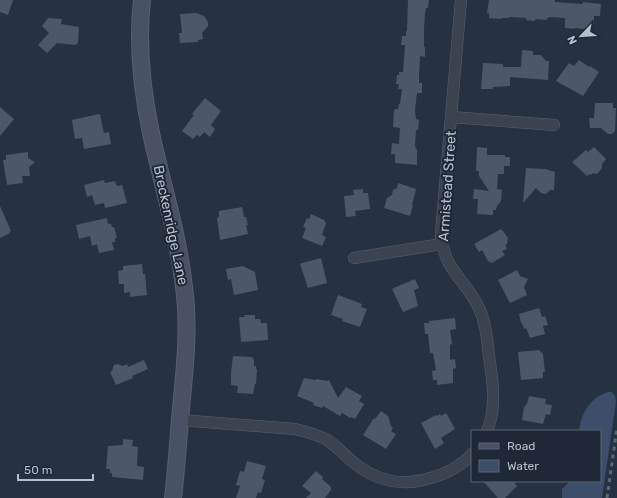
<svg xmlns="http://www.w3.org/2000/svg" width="617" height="498" viewBox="0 0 617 498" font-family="Rubik,sans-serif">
<rect width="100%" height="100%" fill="#263141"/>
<path fill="#3c4e69" d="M 608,392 L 612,392 L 615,396 L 616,402 L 602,498 L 562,498 L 562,489 L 570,481 L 600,481 L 600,431 L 579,431 C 581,413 590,398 608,392 Z"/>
<g fill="#4c586a">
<path d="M 0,0 L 13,0 L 8,15 L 0,12 Z"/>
<path d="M 408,0 L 429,0 L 428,8 L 426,8 L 425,13 L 424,29 L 424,47 L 425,47 L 425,57 L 420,56 L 419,77 L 419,83 L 422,83 L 422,93 L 417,93 L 415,110 L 416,119 L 419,120 L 418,130 L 416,130 L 415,145 L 416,149 L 417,149 L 417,165 L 395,163 L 395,154 L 391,154 L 392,143 L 399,144 L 400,128 L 393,127 L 394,111 L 395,109 L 398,109 L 399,104 L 400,104 L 402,89 L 398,89 L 399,84 L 396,84 L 397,75 L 399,75 L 399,72 L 403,72 L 405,45 L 401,45 L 402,36 L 406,36 L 406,31 L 407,31 Z"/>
<path d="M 489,0 L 555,0 L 555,2 L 582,4 L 583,2 L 601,4 L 600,16 L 594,16 L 594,23 L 590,26 L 585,29 L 574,28 L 574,29 L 565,28 L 565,18 L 549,17 L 546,20 L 536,19 L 534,21 L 526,20 L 526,18 L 509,17 L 509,18 L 502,18 L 501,19 L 489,18 L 489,13 L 487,13 Z"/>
<path d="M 196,13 L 204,16 L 208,22 L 208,26 L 202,33 L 203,39 L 198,40 L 198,42 L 180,43 L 179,33 L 182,33 L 180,14 Z"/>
<path d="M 48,18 L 62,19 L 61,24 L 79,27 L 78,43 L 75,45 L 57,43 L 47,53 L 38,45 L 49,33 L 42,26 Z"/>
<path d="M 522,50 L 533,51 L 533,55 L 541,55 L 546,61 L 549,61 L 548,80 L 510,77 L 510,86 L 493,87 L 493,89 L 481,89 L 483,63 L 503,64 L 503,67 L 521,67 Z"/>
<path d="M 579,60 L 589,67 L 590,66 L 599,72 L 583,96 L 556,81 L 569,63 L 574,66 Z"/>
<path d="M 205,98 L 221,111 L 211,125 L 215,129 L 210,137 L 204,132 L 200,137 L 197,135 L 193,139 L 182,131 L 194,115 L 192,114 Z"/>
<path d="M 595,103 L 613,103 L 613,108 L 616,108 L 615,131 L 612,134 L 608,134 L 601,128 L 590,128 L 589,118 L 594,118 Z"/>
<path d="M 0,107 L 14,119 L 0,136 Z"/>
<path d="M 99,114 L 100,115 L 104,133 L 109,132 L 111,144 L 84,149 L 82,138 L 75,139 L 72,120 Z"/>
<path d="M 477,147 L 487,148 L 487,155 L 505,155 L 505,157 L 510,157 L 510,166 L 504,166 L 504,174 L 498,174 L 497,189 L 502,190 L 501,201 L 497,206 L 496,210 L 493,210 L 493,215 L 477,214 L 478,199 L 473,199 L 474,189 L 489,191 L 479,176 L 479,171 L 476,171 Z"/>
<path d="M 594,147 L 606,159 L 602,164 L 602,168 L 597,174 L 593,173 L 591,175 L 590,174 L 587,176 L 572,162 L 586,150 L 588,152 Z"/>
<path d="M 28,152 L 28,158 L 35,162 L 29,167 L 30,176 L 22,176 L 23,183 L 7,185 L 3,160 L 6,160 L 6,155 Z"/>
<path d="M 526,168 L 545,169 L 555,172 L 554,190 L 550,190 L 546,194 L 541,193 L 536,188 L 523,203 Z"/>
<path d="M 104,180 L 105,183 L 115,181 L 117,186 L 122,185 L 127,203 L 105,208 L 104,203 L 95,205 L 92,195 L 87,197 L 84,185 Z"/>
<path d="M 398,183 L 416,189 L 412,205 L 413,205 L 410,216 L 384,208 L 387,198 L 392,195 L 393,190 L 397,188 Z"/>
<path d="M 363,189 L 363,193 L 368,193 L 370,209 L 355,211 L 356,216 L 346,217 L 344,196 L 354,195 L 353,190 Z"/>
<path d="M 0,206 L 11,231 L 9,232 L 10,233 L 0,238 Z"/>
<path d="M 242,207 L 244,217 L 246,217 L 248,225 L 246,225 L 248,234 L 220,240 L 217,218 L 219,217 L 219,211 Z"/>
<path d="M 311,214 L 324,220 L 326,223 L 322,235 L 326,237 L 322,246 L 302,238 L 306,228 L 303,227 L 307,218 L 309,219 Z"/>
<path d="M 107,218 L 108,224 L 111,224 L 112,227 L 114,227 L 117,238 L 115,238 L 115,242 L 112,242 L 114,250 L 99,253 L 97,244 L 92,246 L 90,236 L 79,239 L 76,225 Z"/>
<path d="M 501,229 L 503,231 L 508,238 L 507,244 L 505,245 L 507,249 L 502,251 L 505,255 L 492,263 L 488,261 L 482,250 L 479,252 L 474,244 Z"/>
<path d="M 321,258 L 327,283 L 308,288 L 300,264 L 302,263 Z"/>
<path d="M 142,264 L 143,274 L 145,274 L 147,295 L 130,297 L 130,292 L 124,293 L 124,284 L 119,284 L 118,271 L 123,270 L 123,266 Z"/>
<path d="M 243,266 L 255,272 L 258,290 L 234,295 L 231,279 L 228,280 L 226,269 Z"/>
<path d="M 517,270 L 520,276 L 528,279 L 524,287 L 527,295 L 510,303 L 498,280 Z"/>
<path d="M 415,279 L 419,288 L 414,290 L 418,306 L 403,312 L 392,289 L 394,288 Z"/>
<path d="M 338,295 L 362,304 L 361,307 L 367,309 L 360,327 L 342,321 L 343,319 L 331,315 Z"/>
<path d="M 539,308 L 542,317 L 545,316 L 548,325 L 543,326 L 545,334 L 530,338 L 526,328 L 524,329 L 522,323 L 521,323 L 519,314 Z"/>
<path d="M 244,315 L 255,315 L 255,319 L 260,319 L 261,323 L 267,323 L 268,340 L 241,342 L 239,317 L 245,317 Z"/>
<path d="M 455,318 L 456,329 L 450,330 L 452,344 L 450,345 L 450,360 L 455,359 L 456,368 L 453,369 L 453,383 L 437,385 L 437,380 L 433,380 L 432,371 L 436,370 L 433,353 L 430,353 L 428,334 L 425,334 L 424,323 L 429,323 L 429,321 Z"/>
<path d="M 539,350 L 543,354 L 545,372 L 543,372 L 543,378 L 521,380 L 518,352 Z"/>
<path d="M 233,356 L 252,357 L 254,360 L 254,366 L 256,366 L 256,369 L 257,369 L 256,384 L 255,384 L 253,394 L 237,393 L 238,386 L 231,385 L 231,373 Z"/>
<path d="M 144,360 L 148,369 L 132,376 L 133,378 L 116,385 L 110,372 L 112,371 L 114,365 L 118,364 L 123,366 L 127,364 L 128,367 Z"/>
<path d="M 304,378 L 316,380 L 317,379 L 327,381 L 329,380 L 338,398 L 346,387 L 362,396 L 359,401 L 364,404 L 355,419 L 351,417 L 350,418 L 342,413 L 340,416 L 323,406 L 322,408 L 313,405 L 314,403 L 297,396 Z"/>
<path d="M 529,396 L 546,399 L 545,404 L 552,405 L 550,415 L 546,414 L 543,424 L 522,420 L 524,407 L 527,404 Z"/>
<path d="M 381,411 L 388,416 L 391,426 L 393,428 L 391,431 L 396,434 L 386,449 L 363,435 L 374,418 L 375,419 Z"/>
<path d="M 446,413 L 455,429 L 441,438 L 444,443 L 435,449 L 421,423 L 436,415 L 437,416 L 440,414 L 441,416 Z"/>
<path d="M 123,439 L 133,440 L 132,446 L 138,447 L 137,466 L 144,467 L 143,480 L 112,477 L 112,473 L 110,473 L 110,469 L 106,469 L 108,446 L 123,445 Z"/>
<path d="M 247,461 L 266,466 L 262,479 L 265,480 L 261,493 L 258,492 L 256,498 L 236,498 L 240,486 L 236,485 L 240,471 L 244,472 Z"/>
<path d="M 316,471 L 323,477 L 322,479 L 331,487 L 331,490 L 325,498 L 306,498 L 311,493 L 302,486 Z"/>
<path d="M 483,481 L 513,481 L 517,486 L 505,498 L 498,498 Z"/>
</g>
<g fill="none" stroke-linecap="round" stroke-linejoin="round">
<g stroke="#58616e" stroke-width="12">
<g id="street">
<path d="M 461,0 L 441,233 C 443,271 466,279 479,308 C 486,323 487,340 489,356 C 491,371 494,386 493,401 C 493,412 491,421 487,431"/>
<path d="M 451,117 L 554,125"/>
<path d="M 354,258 L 442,244"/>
<path d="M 180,420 L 295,429 C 307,432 317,434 327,440 C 337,446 344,455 353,462 C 375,481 403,487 430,478 C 446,474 461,466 472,454"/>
</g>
</g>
<g stroke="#58616e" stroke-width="18">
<path id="secondary" d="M 142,0 C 137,43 142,90 151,133 C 162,184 178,234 184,287 C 190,331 184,375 180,419 C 178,446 176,472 173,498"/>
</g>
<use href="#street" stroke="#3b4351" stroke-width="11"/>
<use href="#secondary" stroke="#495264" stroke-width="16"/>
<path stroke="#5d6778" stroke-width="3" stroke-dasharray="4 4" stroke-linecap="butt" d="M 607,498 L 617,428"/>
</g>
<g text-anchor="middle" stroke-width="4" stroke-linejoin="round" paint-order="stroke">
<g font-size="14" fill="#b7bfcb" stroke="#1f2836">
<text transform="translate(447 186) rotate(-86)" y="5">Armistead Street</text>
<text transform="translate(171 225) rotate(78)" y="5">Breckenridge Lane</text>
</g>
</g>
<rect x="471" y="430" width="130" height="52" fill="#1f2836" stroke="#5c6472"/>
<rect x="479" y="443" width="20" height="6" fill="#495264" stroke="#5c6472"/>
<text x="507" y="450" font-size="12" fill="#b7bfcb">Road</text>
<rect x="479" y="460" width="20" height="12" fill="#3c4e69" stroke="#5c6472"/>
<text x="507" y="470" font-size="12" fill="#b7bfcb">Water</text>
<g transform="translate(581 36) rotate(245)" stroke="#1f2836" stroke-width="3" paint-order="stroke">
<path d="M0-3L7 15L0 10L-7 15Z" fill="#b7bfcb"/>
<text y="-6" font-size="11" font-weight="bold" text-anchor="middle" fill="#b7bfcb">N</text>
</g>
<path d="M18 474v6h75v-6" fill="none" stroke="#b7bfcb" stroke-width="2"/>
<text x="24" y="474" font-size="12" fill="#b7bfcb" stroke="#1f2836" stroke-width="3" paint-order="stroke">50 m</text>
</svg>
